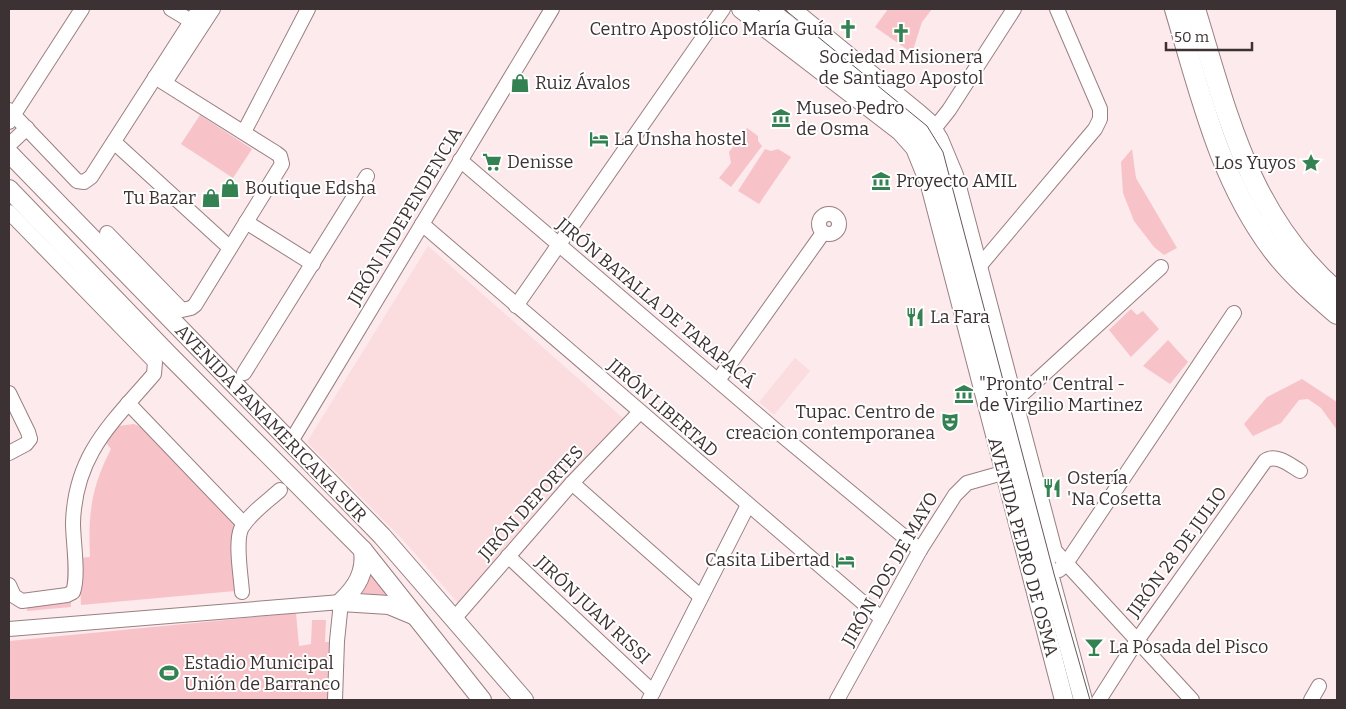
<svg xmlns="http://www.w3.org/2000/svg" width="1346" height="709" viewBox="0 0 1346 709" font-family="Bitter,serif">
<rect width="100%" height="100%" fill="#fceaec"/>
<g fill="#fbdcdf">
<path d="M 428,246 L 624,419 L 565,480 L 458,603 L 405,542 L 307,442 Z"/>
<path d="M 795,358 L 810,371 L 774,415 L 759,402 Z"/>
</g>
<g fill="#f7c3c9">
<path d="M 888,9 L 932,9 L 922,22 L 912,53 L 875,27 Z"/>
<path d="M 200,115 L 252,149 L 233,178 L 181,144 Z"/>
<path d="M 747,128 L 758,136 L 758,141 L 762,146 L 731,187 L 719,178 L 731,163 L 729,152 Z"/>
<path d="M 765,149 L 771,151 L 778,149 L 791,157 L 759,204 L 738,191 Z"/>
<path d="M 1132,149 L 1136,178 L 1177,248 L 1164,255 L 1154,247 L 1134,221 L 1123,193 L 1121,162 Z"/>
<path d="M 1131,309 L 1137,315 L 1143,311 L 1159,329 L 1131,357 L 1109,330 Z"/>
<path d="M 1168,340 L 1188,362 L 1170,384 L 1143,366 Z"/>
<path d="M 1302,379 L 1337,402 L 1337,430 L 1321,408 L 1308,399 L 1299,400 L 1281,423 L 1253,436 L 1244,424 L 1267,397 Z"/>
<path d="M 134,424 L 143,428 L 237,525 L 235,591 L 81,605 L 79,558 L 90,557 C 88,514 91,488 111,449 L 104,440 L 118,426 Z"/>
<path d="M 371,573 L 392,597 L 361,596 Z"/>
<path d="M 71,602 L 71,607 L 27,611 L 27,607 Z"/>
<path d="M 296,613 L 299,646 L 311,644 L 312,620 L 326,620 L 325,642 L 331,642 L 328,700 L 9,700 L 9,641 Z"/>
</g>
<g fill="none" stroke-linecap="round" stroke-linejoin="round">
<g stroke="#997f81" stroke-width="16">
<g id="minor">
<path d="M 171,9 L 191,21"/>
<path d="M 794,9 L 921,113 L 930,121 L 941,139 L 956,175 L 1055,551 L 1192,700"/>
<path d="M 168,78 L 213,9"/>
<path d="M 9,110 L 77,181 L 84,182 L 91,177 L 199,9"/>
<path d="M 9,122 L 82,9"/>
<path d="M 244,132 L 308,9"/>
<path d="M 930,134 L 949,110 L 1014,9"/>
<path d="M 114,142 L 230,248"/>
<path d="M 9,145 L 27,128"/>
<path d="M 460,160 L 779,433 L 920,550"/>
<path d="M 9,212 L 155,362 L 154,374 C 112,423 75,454 73,523 C 73,542 79,575 73,592 L 67,595 L 22,601 L 14,596 L 9,585"/>
<circle cx="829" cy="224" r="10"/>
<path d="M 246,222 L 313,264"/>
<path d="M 422,224 L 882,619"/>
<path d="M 107,233 L 182,310 L 191,308 L 195,305 L 282,164 L 280,156 L 276,153 L 155,77"/>
<path d="M 973,270 L 982,263 L 1095,129 L 1100,119 L 1100,109 L 1057,9"/>
<path d="M 516,306 L 723,9"/>
<path d="M 244,373 L 367,176"/>
<path d="M 719,379 L 823,233"/>
<path d="M 9,393 L 28,432 L 30,439 L 26,444 L 9,453"/>
<path d="M 1007,402 L 1020,396 L 1161,267"/>
<path d="M 128,403 L 244,524"/>
<path d="M 290,443 L 552,9"/>
<path d="M 572,483 L 701,597"/>
<path d="M 508,556 L 653,692"/>
<path d="M 1059,570 L 1065,565 L 1234,313"/>
<path d="M 242,592 C 241,576 235,543 241,529 C 249,514 268,501 280,490"/>
<path d="M 453,620 L 572,483 L 639,413"/>
<path d="M 9,629 L 341,602 L 337,641 L 335,700"/>
<path d="M 649,700 L 748,505"/>
<path d="M 837,700 L 920,550 L 955,495 L 967,483 L 1013,470"/>
<path d="M 1099,700 L 1136,642 L 1265,461 C 1276,453 1290,465 1300,471"/>
<path d="M 1311,700 L 1319,686"/>
</g>
</g>
<g stroke="#997f81" stroke-width="20">
<g id="major">
<path d="M 741,9 L 900,131 L 915,148 L 930,185 L 1064,700"/>
<path d="M 768,9 L 920,131 L 935,151 L 1083,700"/>
<path d="M 9,153 L 382,536 L 524,700"/>
<path d="M 9,189 L 169,355 L 363,550 L 482,700"/>
<path d="M 341,602 L 389,605 L 413,615"/>
<path d="M 341,602 C 357,587 366,572 363,550"/>
</g>
</g>
<g stroke="#997f81" stroke-width="22">
<g id="highway">
<path d="M 1175,9 C 1200,93 1220,182 1275,253 C 1293,276 1315,295 1337,314"/>
<path d="M 1195,9 C 1228,116 1249,215 1337,292"/>
</g>
</g>
<use href="#minor" stroke="#fff" stroke-width="14"/>
<use href="#major" stroke="#fff" stroke-width="18"/>
<use href="#highway" stroke="#fff" stroke-width="20"/>
<path stroke="#655859" stroke-width="1" d="M 784,9 L 927,126 L 943,152 L 1054,574 L 1090,700"/>
</g>
<defs>
<g id="church-bare" transform="scale(1.5)"><path d="M-1.2-6h2.4v3.5h3.3v2.4h-3.3V6h-2.4V-.1h-3.3v-2.4h3.3Z" fill="#348252" stroke="#fff" stroke-width="2.5" paint-order="stroke"/></g>
<g id="shop-bare" transform="scale(1.5)"><path d="M-5-2.5h2.3a2.7 3.5 0 0 1 5.4 0H5L5.5 6h-11ZM-1.5-2.5h3a1.5 2.3 0 0 0-3 0Z" fill="#348252" stroke="#fff" stroke-width="2.5" paint-order="stroke"/></g>
<g id="museum-bare" transform="scale(1.5)"><path d="M0-6L6-3V-2H-6V-3ZM-5-1h2V3h-2ZM-1-1h2V3h-2ZM3-1h2V3H3ZM-6 4H6V6H-6Z" fill="#348252" stroke="#fff" stroke-width="2.5" paint-order="stroke"/></g>
<g id="hotel-bare" transform="scale(1.5)"><path d="M-6-4.5h1.5V1H6V5H4.5V3h-9V5H-6ZM-4 0a1.8 1.8 0 1 1 3.6 0ZM.5 0V-2.5h3Q6-2.5 6 0Z" fill="#348252" stroke="#fff" stroke-width="2.5" paint-order="stroke"/></g>
<g id="supermarket-bare" transform="scale(1.5)"><path d="M-6-5.5h2.5l.6 2H6L4.5 2H-2.5L-4.4-4H-6ZM-1.5 3.2a1.3 1.3 0 1 0 .1 0ZM3 3.2a1.3 1.3 0 1 0 .1 0Z" fill="#348252" stroke="#fff" stroke-width="2.5" paint-order="stroke"/></g>
<g id="sight-bare" transform="scale(1.5)"><path d="M0-6L1.8-2.2L6-1.7L2.9 1.2L3.7 5.4L0 3.3L-3.7 5.4L-2.9 1.2L-6-1.7L-1.8-2.2Z" fill="#348252" stroke="#fff" stroke-width="2.5" paint-order="stroke"/></g>
<g id="restaurant-bare" transform="scale(1.5)"><path d="M-5-6h1v4h1v-4h1v4h1v-4h1v5L-1.5 .5V6h-2V.5L-5-1ZM5-6V6H3V1.5H1.5Q1.5-4 5-6Z" fill="#348252" stroke="#fff" stroke-width="2.5" paint-order="stroke"/></g>
<g id="theatre-bare" transform="scale(1.5)"><path d="M-5-5.5Q0-4 5-5.5V0Q5 5 0 6Q-5 5-5 0ZM-3.3-2.5H-1v1.5H-3.3ZM1-2.5H3.3v1.5H1ZM-2.8 1Q0 5.5 2.8 1Z" fill="#348252" stroke="#fff" stroke-width="2.5" paint-order="stroke"/></g>
<g id="bar-bare" transform="scale(1.5)"><path d="M-6-5H6L.8 .8V4.5H3.5V6h-7V4.5H-.8V.8Z" fill="#348252" stroke="#fff" stroke-width="2.5" paint-order="stroke"/></g>
<g id="stadium-bare" transform="scale(1.5)"><path d="M0-5a6.5 5 0 1 0 0 10a6.5 5 0 1 0 0-10ZM-3.5-1.8h7v3.6h-7Z" fill="#348252" stroke="#fff" stroke-width="2.5" paint-order="stroke"/></g>
</defs>
<g fill-rule="evenodd">
<use href="#church-bare" x="848" y="29"/>
<use href="#church-bare" x="901" y="33"/>
<use href="#shop-bare" x="520" y="83"/>
<use href="#museum-bare" x="781" y="118"/>
<use href="#hotel-bare" x="599" y="139"/>
<use href="#supermarket-bare" x="492" y="162"/>
<use href="#sight-bare" x="1311" y="163"/>
<use href="#museum-bare" x="881" y="181"/>
<use href="#shop-bare" x="230" y="188"/>
<use href="#shop-bare" x="211" y="198"/>
<use href="#restaurant-bare" x="915" y="317"/>
<use href="#museum-bare" x="964" y="394"/>
<use href="#theatre-bare" x="950" y="422"/>
<use href="#restaurant-bare" x="1052" y="488"/>
<use href="#hotel-bare" x="845" y="560"/>
<use href="#bar-bare" x="1094" y="647"/>
<use href="#stadium-bare" x="169" y="673"/>
</g>
<g text-anchor="middle" stroke-width="4" stroke-linejoin="round" paint-order="stroke">
<g font-size="18" fill="#3d3233" stroke="#fff" text-anchor="start">
<text x="833" y="35" text-anchor="end">Centro Apostólico María Guía</text>
<text x="901" y="63" text-anchor="middle">Sociedad Misionera<tspan x="901" dy="21">de Santiago Apostol</tspan></text>
<text x="535" y="89">Ruiz Ávalos</text>
<text x="796" y="114">Museo Pedro<tspan x="796" dy="21">de Osma</tspan></text>
<text x="614" y="145">La Unsha hostel</text>
<text x="507" y="168">Denisse</text>
<text x="1296" y="169" text-anchor="end">Los Yuyos</text>
<text x="896" y="187">Proyecto AMIL</text>
<text x="245" y="194">Boutique Edsha</text>
<text x="196" y="204" text-anchor="end">Tu Bazar</text>
<text x="930" y="323">La Fara</text>
<text x="979" y="390">"Pronto" Central -<tspan x="979" dy="21">de Virgilio Martinez</tspan></text>
<text x="935" y="418" text-anchor="end">Tupac. Centro de<tspan x="935" dy="21">creacion contemporanea</tspan></text>
<text x="1067" y="484">Ostería<tspan x="1067" dy="21">'Na Cosetta</tspan></text>
<text x="830" y="566" text-anchor="end">Casita Libertad</text>
<text x="1109" y="653">La Posada del Pisco</text>
<text x="184" y="669">Estadio Municipal<tspan x="184" dy="21">Unión de Barranco</tspan></text>
</g>
<g font-size="18" fill="#3d3233" stroke="#fff">
<text transform="translate(405 216) rotate(-59)" y="6">JIRÓN INDEPENDENCIA</text>
<text transform="translate(656 303) rotate(40)" y="6">JIRÓN BATALLA DE TARAPACÁ</text>
<text transform="translate(663 408) rotate(41)" y="6">JIRÓN LIBERTAD</text>
<text transform="translate(271 423) rotate(46)" y="6">AVENIDA PANAMERICANA SUR</text>
<text transform="translate(531 503) rotate(-48)" y="6">JIRÓN DEPORTES</text>
<text transform="translate(1023 547) rotate(75)" y="6">AVENIDA PEDRO DE OSMA</text>
<text transform="translate(1177 552) rotate(-54)" y="6">JIRÓN 28 DE JULIO</text>
<text transform="translate(890 569) rotate(-60)" y="6">JIRÓN DOS DE MAYO</text>
<text transform="translate(593 610) rotate(43)" y="6">JIRÓN JUAN RISSI</text>
</g>
</g>
<rect width="1346" height="709" fill="none" stroke="#3d3233" stroke-width="20"/>
<path d="M1166 42v8h86v-8" fill="none" stroke="#3d3233" stroke-width="2.5"/>
<text x="1174" y="42" font-size="15" fill="#3d3233" stroke="#ffffff" stroke-width="4" paint-order="stroke">50 m</text>
</svg>
